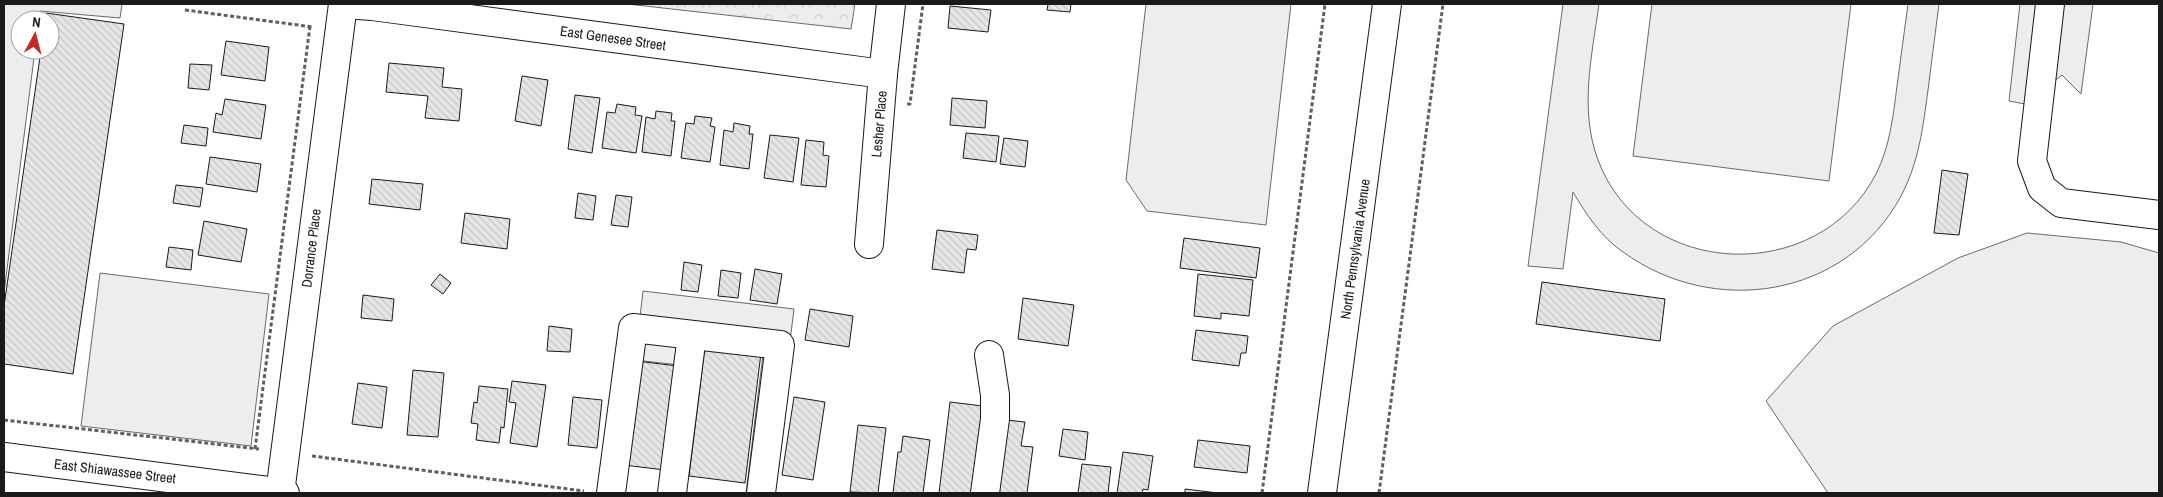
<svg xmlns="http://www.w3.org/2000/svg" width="2163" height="497" viewBox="0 0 2163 497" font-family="'Archivo Narrow',sans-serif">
<defs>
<pattern id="forest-crowns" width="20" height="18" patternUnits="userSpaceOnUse" patternTransform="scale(1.25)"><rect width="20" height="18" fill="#ededed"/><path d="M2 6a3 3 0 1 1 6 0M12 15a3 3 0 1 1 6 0" fill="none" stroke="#cbcbcb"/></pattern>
<pattern id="building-back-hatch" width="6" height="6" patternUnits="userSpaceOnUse" patternTransform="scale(1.25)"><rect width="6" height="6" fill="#e6e6e6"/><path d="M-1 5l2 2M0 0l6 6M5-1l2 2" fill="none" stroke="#c5c5c5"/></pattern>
</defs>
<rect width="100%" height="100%" fill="#fff"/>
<path fill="url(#forest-crowns)" stroke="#6a6a6a" d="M 627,4 L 855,4 L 851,29 Z"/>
<g fill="#ededed" stroke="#6a6a6a">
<path d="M 4,4 L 122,4 L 120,18 L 40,11 L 38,20 L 20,20 L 20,50 L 35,50 L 4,293 Z"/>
<path d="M 1146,4 L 1291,4 L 1266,225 L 1147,211 L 1126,180 Z"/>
<path d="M 1563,4 L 1599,4 C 1592,56 1579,109 1598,160 C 1643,280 1818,286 1876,174 C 1890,146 1893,117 1897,86 C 1901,59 1904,31 1908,4 L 1939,4 C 1935,33 1932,61 1928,90 C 1923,127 1919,162 1901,196 C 1846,298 1714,318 1623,252 C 1601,237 1586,214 1573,192 L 1563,269 L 1528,266 Z"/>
<path d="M 1652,4 L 1851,4 L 1829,181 L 1633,156 Z"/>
<path d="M 2020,4 L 2093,4 L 2081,94 L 2062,75 L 2025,104 L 2009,101 Z"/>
<path d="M 2027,233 L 2121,242 L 2159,253 L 2159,493 L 1828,493 L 1766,401 L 1833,326 L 1958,258 Z"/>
<path d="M 100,273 L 269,294 L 251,446 L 81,426 Z"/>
<path d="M 643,291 L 794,309 L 771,493 L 746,493 L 764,346 L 701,338 L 697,367 L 635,360 Z"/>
</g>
<g fill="url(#building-back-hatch)" stroke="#1a1a1a">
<path d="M 1048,4 L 1071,4 L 1070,12 L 1047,10 Z"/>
<path d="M 950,6 L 991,10 L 988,32 L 948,28 Z"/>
<path d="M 46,13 L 124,24 L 73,374 L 4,364 L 4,306 L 41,50 L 50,50 L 50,20 L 45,20 Z"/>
<path d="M 226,41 L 269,47 L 265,81 L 221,75 Z"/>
<path d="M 389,63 L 444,68 L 442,87 L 462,89 L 459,121 L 425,118 L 428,96 L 386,92 Z"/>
<path d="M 190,64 L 212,65 L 209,90 L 188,88 Z"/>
<path d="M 522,76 L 548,80 L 541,126 L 515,121 Z"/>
<path d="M 575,95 L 600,98 L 592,153 L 568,149 Z"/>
<path d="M 952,98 L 987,101 L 985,128 L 950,125 Z"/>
<path d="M 225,99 L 266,105 L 261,139 L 213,132 L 216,113 L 222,115 Z"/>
<path d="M 617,104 L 636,107 L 635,115 L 642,116 L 636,153 L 602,148 L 607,112 L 615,113 Z"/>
<path d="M 656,111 L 672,113 L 671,121 L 675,121 L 671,156 L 642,152 L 646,117 L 655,119 Z"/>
<path d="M 695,116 L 712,118 L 710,126 L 715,127 L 710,162 L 681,158 L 686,123 L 694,124 Z"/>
<path d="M 734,123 L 750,126 L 749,134 L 753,134 L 749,169 L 720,165 L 724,130 L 733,132 Z"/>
<path d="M 184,125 L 208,128 L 206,146 L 181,143 Z"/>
<path d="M 966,133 L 999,136 L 996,162 L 963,158 Z"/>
<path d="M 770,135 L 799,138 L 793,182 L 764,178 Z"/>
<path d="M 1004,138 L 1028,141 L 1025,167 L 1000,164 Z"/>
<path d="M 806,140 L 824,142 L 823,155 L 829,156 L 826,187 L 801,185 Z"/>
<path d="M 210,157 L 261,164 L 257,192 L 206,184 Z"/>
<path d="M 1942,170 L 1968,174 L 1959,235 L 1934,233 Z"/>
<path d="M 372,179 L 423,184 L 420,210 L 369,204 Z"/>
<path d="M 176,185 L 203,188 L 200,207 L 173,203 Z"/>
<path d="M 578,193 L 596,196 L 593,220 L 575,218 Z"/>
<path d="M 616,195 L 632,197 L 628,227 L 611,225 Z"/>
<path d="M 465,213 L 510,219 L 507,249 L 461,243 Z"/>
<path d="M 204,221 L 247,229 L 241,262 L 198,255 Z"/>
<path d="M 937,230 L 978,235 L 976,250 L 967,249 L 964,273 L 932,269 Z"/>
<path d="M 1184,238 L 1260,248 L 1256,278 L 1180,268 Z"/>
<path d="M 169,247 L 193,250 L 191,270 L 166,267 Z"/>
<path d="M 684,262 L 702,265 L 698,292 L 681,290 Z"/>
<path d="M 755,269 L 782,274 L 777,304 L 750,300 Z"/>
<path d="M 721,270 L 741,273 L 738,298 L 718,296 Z"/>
<path d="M 440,274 L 451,283 L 443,294 L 431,285 Z"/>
<path d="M 1198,274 L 1253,280 L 1249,316 L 1221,313 L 1221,319 L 1194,316 Z"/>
<path d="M 1542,282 L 1665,299 L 1660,341 L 1536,324 Z"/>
<path d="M 363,295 L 394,299 L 392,321 L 361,318 Z"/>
<path d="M 1023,298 L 1074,305 L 1068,346 L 1018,339 Z"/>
<path d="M 810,309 L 853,316 L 849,347 L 805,340 Z"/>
<path d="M 549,326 L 572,329 L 570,352 L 547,351 Z"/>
<path d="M 1196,330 L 1248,336 L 1246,353 L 1241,353 L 1239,366 L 1192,360 Z"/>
<path d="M 705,346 L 761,353 L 745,483 L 689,476 Z"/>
<path d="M 636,361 L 678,366 L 665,470 L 624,465 Z"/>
<path d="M 413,370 L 444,373 L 438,437 L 407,435 Z"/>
<path d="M 512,381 L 546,385 L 537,447 L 510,443 L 516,403 L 509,402 Z"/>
<path d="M 358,383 L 387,387 L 382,428 L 352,424 Z"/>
<path d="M 479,386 L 508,389 L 504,428 L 501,427 L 499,443 L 476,440 L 478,424 L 471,423 L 474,402 L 477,403 Z"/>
<path d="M 573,397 L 602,400 L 597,448 L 568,445 Z"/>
<path d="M 794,397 L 825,402 L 813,480 L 782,475 Z"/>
<path d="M 950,402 L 991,407 L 980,493 L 939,493 Z"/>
<path d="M 1006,420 L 1025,422 L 1021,446 L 1033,447 L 1027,493 L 997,493 Z"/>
<path d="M 858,425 L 886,428 L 878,493 L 850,492 Z"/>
<path d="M 1063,429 L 1088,432 L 1085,460 L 1059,456 Z"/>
<path d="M 903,436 L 930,440 L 923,493 L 893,493 L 898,452 L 901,452 Z"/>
<path d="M 1198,440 L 1250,446 L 1247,473 L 1194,467 Z"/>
<path d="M 1123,452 L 1153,456 L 1148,490 L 1143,489 L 1142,493 L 1117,493 Z"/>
<path d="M 1082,464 L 1111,467 L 1108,493 L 1078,493 Z"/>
<path d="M 1185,489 L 1218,493 L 1185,493 Z"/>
</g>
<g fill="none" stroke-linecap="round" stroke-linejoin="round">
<g stroke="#1a1a1a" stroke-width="30">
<g id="minor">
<path d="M 2050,4 L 2032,161 L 2042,188 L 2061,203 L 2159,215"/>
<path d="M 869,244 L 883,74 L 891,4"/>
<path d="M 4,457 L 285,493"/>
<path d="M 280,493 L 343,4 L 372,6 L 883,74"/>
<path d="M 611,493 L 633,328 L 780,345 L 761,493"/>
<path d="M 672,493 L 692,335"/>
<path d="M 985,493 L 995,419 L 995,395 L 989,355"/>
</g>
</g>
<g stroke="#1a1a1a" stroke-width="30">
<path id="major" d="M 1322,493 L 1387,4"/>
</g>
<g stroke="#5f5f5f" stroke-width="3" stroke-dasharray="4 2.5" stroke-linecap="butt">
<path d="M 185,10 L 313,27"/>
<path d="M 907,104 L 910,104 L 923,4"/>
<path d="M 4,420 L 259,449"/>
<path d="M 255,449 L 310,26"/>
<path d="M 312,456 L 584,491"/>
<path d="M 1262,493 L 1325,4"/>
<path d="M 1379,493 L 1443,4"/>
</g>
<use href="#minor" stroke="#fff" stroke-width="28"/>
<use href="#major" stroke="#fff" stroke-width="28"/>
</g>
<g text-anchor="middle" stroke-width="4" stroke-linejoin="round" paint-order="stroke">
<g font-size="14" fill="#1a1a1a" stroke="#fff">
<text transform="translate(613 38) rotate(8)" y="5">East Genesee Street</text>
<text transform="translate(879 124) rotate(-85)" y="5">Lesher Place</text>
<text transform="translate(311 248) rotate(-83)" y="5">Dorrance Place</text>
<text transform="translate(1355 249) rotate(-82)" y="5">North Pennsylvania Avenue</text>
<text transform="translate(115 471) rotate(7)" y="5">East Shiawassee Street</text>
</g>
</g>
<rect width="2163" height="497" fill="none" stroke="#1a1a1a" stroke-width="10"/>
<g transform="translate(35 35) rotate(7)"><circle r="24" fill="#ffffff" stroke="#a3a3a3"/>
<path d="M0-4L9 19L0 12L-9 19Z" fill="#c62828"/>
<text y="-8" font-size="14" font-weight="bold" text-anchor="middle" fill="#1a1a1a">N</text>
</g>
</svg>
